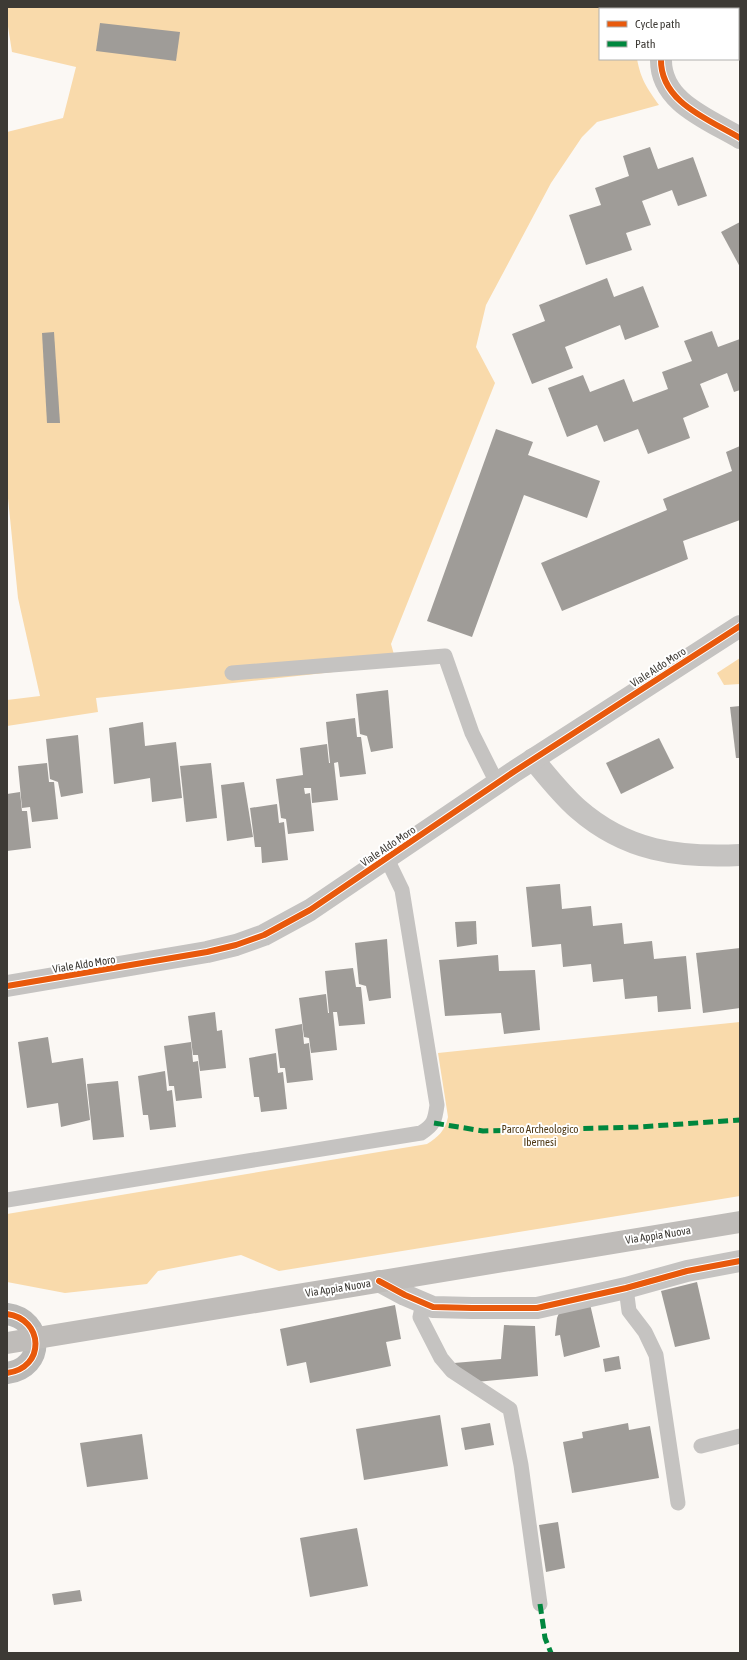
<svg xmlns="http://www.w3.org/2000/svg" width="747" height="1660" viewBox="0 0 747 1660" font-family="'Asap Condensed',sans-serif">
<rect width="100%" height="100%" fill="#fbf8f4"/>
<g fill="#f9daab">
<path d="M 7,7 L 654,7 L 653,9 L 600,9 L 600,59 L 637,59 C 641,80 647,88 659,105 L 597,122 L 582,137 L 551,183 L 486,305 L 476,347 L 495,383 L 391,644 L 397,665 L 96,698 L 98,712 L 7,726 L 7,700 L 40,696 L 18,598 L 7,488 L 7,132 L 63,118 L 76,67 L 12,52 L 7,20 Z"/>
<path d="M 740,658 L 740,684 L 724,685 L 717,673 Z"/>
<path d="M 740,1022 L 740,1196 L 279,1271 L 241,1255 L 158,1271 L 147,1284 L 65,1293 L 7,1282 L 7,1214 L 427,1144 C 438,1137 445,1131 448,1117 L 438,1053 Z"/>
</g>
<g fill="#9f9c98">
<path d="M 100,23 L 180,32 L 176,61 L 96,51 Z"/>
<path d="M 650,147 L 658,169 L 693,157 L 707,196 L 678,206 L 672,190 L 642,201 L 651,225 L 626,233 L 632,250 L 586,265 L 569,215 L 601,205 L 595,188 L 629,176 L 623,156 Z"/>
<path d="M 740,222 L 740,267 L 721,232 Z"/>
<path d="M 607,278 L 614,297 L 643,286 L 659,327 L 625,340 L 620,325 L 565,347 L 573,368 L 532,384 L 512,334 L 545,321 L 539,305 Z"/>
<path d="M 712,331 L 718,347 L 740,339 L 740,390 L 734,392 L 727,373 L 700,384 L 709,407 L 683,418 L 690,438 L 648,454 L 638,429 L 604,442 L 597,425 L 567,437 L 548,388 L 583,375 L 590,392 L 624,379 L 633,402 L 668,389 L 662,372 L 692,361 L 684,341 Z"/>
<path d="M 54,332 L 60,423 L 47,423 L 42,333 Z"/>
<path d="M 496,429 L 533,442 L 528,455 L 600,481 L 587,518 L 524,495 L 472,637 L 427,621 Z"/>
<path d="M 740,446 L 740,520 L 683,541 L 688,559 L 562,611 L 541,563 L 667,510 L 663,499 L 732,471 L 726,452 Z"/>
<path d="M 388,690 L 393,748 L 371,752 L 367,736 L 360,734 L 356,694 Z"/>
<path d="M 740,706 L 740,758 L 736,758 L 730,707 Z"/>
<path d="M 355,718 L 357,737 L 361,737 L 366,774 L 340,777 L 338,762 L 334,763 L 338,800 L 312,803 L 311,788 L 304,788 L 305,794 L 310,793 L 314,831 L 288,834 L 286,819 L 281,818 L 276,779 L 303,775 L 300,748 L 327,744 L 329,763 L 330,763 L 326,722 Z"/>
<path d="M 143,722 L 145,746 L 176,742 L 182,798 L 152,802 L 150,778 L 114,784 L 109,728 Z"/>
<path d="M 78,735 L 83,793 L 61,797 L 58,782 L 50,779 L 46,739 Z"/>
<path d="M 659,738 L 674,768 L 621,794 L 606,763 Z"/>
<path d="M 47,763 L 49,782 L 54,782 L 58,819 L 32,822 L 30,807 L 22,808 L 18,766 Z"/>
<path d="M 211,763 L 217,818 L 186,822 L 180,766 Z"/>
<path d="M 244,782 L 253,837 L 227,841 L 221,785 Z"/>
<path d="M 20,792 L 22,811 L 27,811 L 31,848 L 7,851 L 7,794 Z"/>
<path d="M 277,804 L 279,823 L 284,822 L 288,860 L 262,863 L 261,847 L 255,847 L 250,808 Z"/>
<path d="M 560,884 L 562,909 L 591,906 L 593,926 L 622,923 L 624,944 L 652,941 L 654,959 L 686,956 L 691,1009 L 658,1012 L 657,996 L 625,999 L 623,979 L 593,982 L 591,964 L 563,967 L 561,944 L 532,947 L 526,887 Z"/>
<path d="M 476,921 L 477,944 L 457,947 L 455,922 Z"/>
<path d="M 387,939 L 391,998 L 369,1001 L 366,986 L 359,984 L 355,943 Z"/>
<path d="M 740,948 L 740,1008 L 703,1013 L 696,953 Z"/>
<path d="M 498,955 L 499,971 L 535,970 L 540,1030 L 504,1034 L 501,1013 L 445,1016 L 439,960 Z"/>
<path d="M 353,968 L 356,987 L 361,987 L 365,1024 L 339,1026 L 337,1012 L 333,1012 L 337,1050 L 311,1053 L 309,1038 L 304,1037 L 299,998 L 326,994 L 328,1013 L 329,1013 L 325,971 Z"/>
<path d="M 215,1012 L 217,1031 L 222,1030 L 226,1068 L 200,1071 L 198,1055 L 193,1055 L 188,1016 Z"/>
<path d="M 302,1024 L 304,1044 L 309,1043 L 313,1080 L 287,1083 L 285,1068 L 280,1068 L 275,1029 Z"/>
<path d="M 48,1037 L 52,1063 L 83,1058 L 90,1120 L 61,1127 L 58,1103 L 27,1108 L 18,1042 Z"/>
<path d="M 191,1042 L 193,1062 L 198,1061 L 202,1098 L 176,1101 L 174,1086 L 169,1086 L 164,1046 Z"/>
<path d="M 276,1053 L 278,1073 L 283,1072 L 287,1109 L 261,1112 L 259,1097 L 254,1097 L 249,1058 Z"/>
<path d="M 165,1071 L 167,1091 L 172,1090 L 176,1127 L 150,1130 L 148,1115 L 143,1115 L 138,1076 Z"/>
<path d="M 118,1081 L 124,1137 L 93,1140 L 87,1084 Z"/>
<path d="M 697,1282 L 710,1339 L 675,1347 L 661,1291 Z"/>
<path d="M 590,1304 L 600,1347 L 564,1357 L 560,1335 L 555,1336 L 557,1318 L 559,1313 Z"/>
<path d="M 395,1305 L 401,1339 L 386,1342 L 391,1366 L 310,1383 L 306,1362 L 287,1366 L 280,1329 Z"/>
<path d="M 504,1325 L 535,1326 L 538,1376 L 476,1382 L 454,1363 L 501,1359 Z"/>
<path d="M 619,1356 L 621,1369 L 605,1372 L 603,1359 Z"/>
<path d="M 440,1415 L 448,1466 L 364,1480 L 356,1429 Z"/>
<path d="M 490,1423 L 494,1445 L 465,1450 L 461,1428 Z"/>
<path d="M 628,1423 L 629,1430 L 650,1426 L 659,1478 L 572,1493 L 563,1442 L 583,1438 L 582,1432 Z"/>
<path d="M 142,1434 L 148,1479 L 87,1487 L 80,1443 Z"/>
<path d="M 558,1522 L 565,1568 L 546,1572 L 539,1525 Z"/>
<path d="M 357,1528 L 368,1586 L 310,1597 L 300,1538 Z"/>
<path d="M 80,1590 L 82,1601 L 54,1605 L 52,1594 Z"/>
</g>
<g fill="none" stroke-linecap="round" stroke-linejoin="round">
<g stroke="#c5c3c1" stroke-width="15">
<path d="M 232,673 L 445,656 L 472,733 L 497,783"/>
<path d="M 7,1200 L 421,1133 C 434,1125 435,1120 437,1105 L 402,890 L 387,859"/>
<path d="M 626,1288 L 629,1311 L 645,1332 L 656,1355 L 678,1503"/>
<path d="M 423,1303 L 420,1317 L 441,1358 L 452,1371 L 510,1409 L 521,1465 L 540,1604"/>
<path d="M 701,1446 L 740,1436"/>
</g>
<g stroke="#c5c3c1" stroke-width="22">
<path d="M 677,9 L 678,7"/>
<path d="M 661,59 C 660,102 708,119 740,138"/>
<path d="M 533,759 C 547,776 561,794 578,809 C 626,851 678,858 740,855"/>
<path d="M 7,986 L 207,952 L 236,945 L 264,935 L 310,910 L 515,771 L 740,626"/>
<path d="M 379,1281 L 405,1295 L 433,1307 L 472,1308 L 537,1308 L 626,1288 L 687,1271 L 740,1261"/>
</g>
<path stroke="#bab9b7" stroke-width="22" d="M 7,1314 C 44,1319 46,1368 7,1373"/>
<path stroke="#bfbcb9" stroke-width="22" d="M 7,1343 L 740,1222"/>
<g stroke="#00873e" stroke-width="5" stroke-dasharray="10 5" stroke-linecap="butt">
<path d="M 434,1123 L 483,1131 L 638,1127 L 740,1120"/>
<path d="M 540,1604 L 545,1638 L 551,1653"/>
</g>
<g stroke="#fff" stroke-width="8">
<g id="cycleway">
<path d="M 661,59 C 660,102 708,119 740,138"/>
<path d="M 7,986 L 207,952 L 236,945 L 264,935 L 310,910 L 515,771 L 740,626"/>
<path d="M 379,1281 L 405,1295 L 433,1307 L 472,1308 L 537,1308 L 626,1288 L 687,1271 L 740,1261"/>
<path d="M 7,1314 C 44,1319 46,1368 7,1373"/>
</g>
</g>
<use href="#cycleway" stroke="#e8590c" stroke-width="6"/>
</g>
<g text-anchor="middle" stroke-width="4" stroke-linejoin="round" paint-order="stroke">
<g font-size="11" fill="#3d3a35" stroke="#fff">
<text transform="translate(658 667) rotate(-33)" y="4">Viale Aldo Moro</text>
<text transform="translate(388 846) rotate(-34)" y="4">Viale Aldo Moro</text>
<text transform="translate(84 964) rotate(-9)" y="4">Viale Aldo Moro</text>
<text transform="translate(658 1235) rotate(-9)" y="4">Via Appia Nuova</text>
<text transform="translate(338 1288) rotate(-9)" y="4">Via Appia Nuova</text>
</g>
<g font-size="11" fill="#4d3611" stroke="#fff">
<text x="540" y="1133">Parco Archeologico<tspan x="540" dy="13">Ibernesi</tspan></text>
</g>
</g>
<rect width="747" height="1660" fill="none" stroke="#3d3a35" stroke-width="16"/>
<rect x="599" y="8" width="140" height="52" fill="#ffffff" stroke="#b1b0ae"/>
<rect x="607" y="21" width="20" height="6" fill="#e8590c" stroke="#b1b0ae"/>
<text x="635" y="28" font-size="12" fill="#3d3a35">Cycle path</text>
<rect x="607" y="41" width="20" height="6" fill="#00873e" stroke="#b1b0ae"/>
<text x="635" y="48" font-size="12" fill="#3d3a35">Path</text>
</svg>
